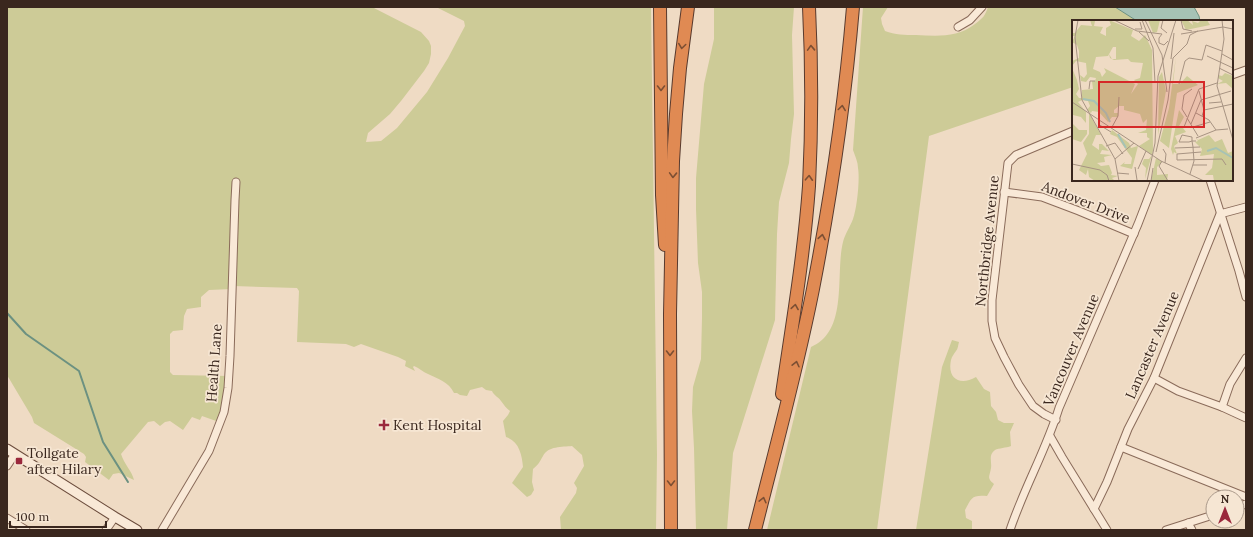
<svg xmlns="http://www.w3.org/2000/svg" width="1253" height="537" viewBox="0 0 1253 537" font-family="Lora,serif">
<rect width="100%" height="100%" fill="#efdbc4"/>
<g fill="#cdcb97">
<path d="M 7,7 L 372,7 L 421,32 L 429,41 L 431,46 L 431,54 L 429,63 L 424,71 L 401,101 L 390,114 L 368,133 L 366,142 L 381,141 L 397,128 L 427,92 L 448,58 L 465,26 L 464,21 L 436,7 L 651,7 L 657,455 L 656,530 L 561,530 L 560,517 L 576,493 L 577,488 L 574,483 L 584,466 L 582,455 L 572,446 C 562,447 548,446 543,456 C 539,463 539,464 533,469 L 532,482 L 534,490 L 531,495 L 527,497 L 512,483 L 523,467 C 522,455 519,441 506,437 L 503,421 L 508,415 L 510,411 C 506,408 504,405 501,401 C 499,397 494,396 492,391 L 486,390 L 482,387 L 470,390 L 467,396 L 460,395 L 457,393 L 454,393 C 449,382 438,379 428,374 C 423,372 419,368 414,366 L 413,367 L 415,371 L 405,366 L 406,361 L 398,357 L 361,344 L 354,347 L 346,344 L 297,342 L 299,291 L 297,288 L 234,286 L 232,289 L 209,290 L 201,297 L 201,307 L 187,309 L 184,316 L 183,330 L 173,331 L 170,334 L 170,372 L 173,375 L 229,376 L 219,422 L 202,416 L 200,420 L 192,417 L 183,430 L 170,421 L 165,422 L 160,426 L 154,421 L 148,422 L 121,454 C 124,464 132,471 134,480 L 119,473 L 113,474 L 109,480 L 85,462 L 86,457 L 84,454 L 34,423 L 32,417 L 7,375 Z"/>
<path d="M 714,7 L 794,7 L 792,35 L 794,114 L 791,139 L 789,163 L 779,202 L 777,234 L 775,320 L 733,453 L 727,530 L 696,530 L 694,448 L 692,411 L 693,387 L 701,359 L 702,318 L 702,292 L 698,263 L 696,209 L 696,178 L 704,84 L 714,39 Z"/>
<path d="M 863,7 L 888,7 L 881,18 L 882,24 L 885,31 C 895,35 905,35 916,35 C 937,36 957,38 975,24 C 983,18 985,16 988,7 L 1115,7 L 1137,21 L 1073,21 L 1073,87 L 929,136 L 877,530 L 767,530 L 811,347 C 849,331 835,274 843,242 C 845,234 850,227 853,219 C 857,208 860,179 858,168 C 858,162 855,156 853,150 Z"/>
<path d="M 952,340 L 959,342 C 958,345 958,349 956,351 C 954,354 952,356 951,360 C 947,379 960,386 976,377 L 984,389 L 990,392 L 991,406 L 996,412 L 998,420 L 1004,423 L 1014,423 L 1010,432 L 1011,446 C 1006,448 999,448 995,450 C 988,455 992,461 991,468 C 990,476 986,478 994,484 L 987,496 C 972,495 972,497 965,510 L 966,518 L 972,521 L 972,530 L 916,530 L 942,367 Z"/>
</g>
<path fill="#a6c2b5" stroke="#6c9181" d="M 1115,7 L 1194,7 L 1199,16 L 1200,21 L 1137,21 Z"/>
<g fill="none" stroke-linecap="round" stroke-linejoin="round">
<path stroke="#6c9181" stroke-width="2" d="M 7,313 L 26,334 L 79,371 L 103,442 L 128,482"/>
<g stroke="#8a6b5a" stroke-width="9">
<g id="street">
<path d="M 958,27 L 970,20 L 982,7"/>
<path d="M 1232,75 L 1246,70"/>
<path d="M 1210,180 L 1239,271 L 1246,297"/>
<path d="M 1004,192 L 1042,197 L 1079,211 L 1134,234"/>
<path d="M 1154,378 L 1178,391 L 1222,407 L 1246,418"/>
<path d="M 1222,407 L 1230,384 L 1246,358"/>
<path d="M 1056,420 L 1044,414 L 1033,406 L 1019,385 L 1004,357 L 995,338 L 992,321 L 992,300 L 1008,163 L 1016,155 L 1073,131"/>
<path d="M 1050,436 L 1062,457 L 1107,530"/>
<path d="M 1121,447 L 1246,497"/>
<path d="M 7,466 L 15,454"/>
<path d="M 1237,507 L 1246,504"/>
<path d="M 1094,509 L 1107,482 L 1128,429 L 1154,378 L 1220,214 L 1246,207"/>
<path d="M 7,518 L 26,530"/>
<path d="M 1188,523 L 1192,530"/>
<path d="M 106,530 L 115,517"/>
<path d="M 162,530 L 209,451 L 224,412 L 228,388 L 230,356 L 235,200 L 236,182"/>
<path d="M 1010,530 C 1024,488 1046,450 1059,408 L 1138,224 L 1155,180"/>
<path d="M 1166,530 L 1213,515"/>
</g>
</g>
<g stroke="#6c4d3d" stroke-width="11">
<path id="secondary" d="M 7,449 L 115,517 L 137,530"/>
</g>
<g stroke="#583a2e" stroke-width="14">
<g id="highway">
<path d="M 660,7 L 662,195 L 665,245"/>
<path d="M 782,394 C 792,325 804,256 809,186 C 812,126 812,67 809,7"/>
<path d="M 671,530 L 670,314 L 673,161 L 676,114 L 680,68 L 688,7"/>
<path d="M 755,530 C 775,450 797,370 813,289 C 831,196 845,102 853,7"/>
</g>
</g>
<use href="#street" stroke="#f9e9d7" stroke-width="7"/>
<use href="#secondary" stroke="#f9e9d7" stroke-width="9"/>
<use href="#highway" stroke="#e08a53" stroke-width="12"/>
</g>
<defs><path id="oneway-chevron" d="M-2-3.5L2.5 0L-2 3.5" fill="none" stroke-width="1.6" stroke-linecap="round" stroke-linejoin="round"/></defs>
<g stroke="#7c4f33">
<use href="#oneway-chevron" transform="translate(682 46) rotate(98)"/>
<use href="#oneway-chevron" transform="translate(811 48) rotate(-92)"/>
<use href="#oneway-chevron" transform="translate(661 88) rotate(90)"/>
<use href="#oneway-chevron" transform="translate(842 108) rotate(-82)"/>
<use href="#oneway-chevron" transform="translate(673 175) rotate(92)"/>
<use href="#oneway-chevron" transform="translate(809 178) rotate(-87)"/>
<use href="#oneway-chevron" transform="translate(822 237) rotate(-80)"/>
<use href="#oneway-chevron" transform="translate(795 307) rotate(-81)"/>
<use href="#oneway-chevron" transform="translate(670 353) rotate(90)"/>
<use href="#oneway-chevron" transform="translate(796 364) rotate(-77)"/>
<use href="#oneway-chevron" transform="translate(671 483) rotate(90)"/>
<use href="#oneway-chevron" transform="translate(763 500) rotate(-76)"/>
</g>
<g fill="#9a283c" stroke="#f6e6d3" stroke-width="1.5">
<path d="M382 419h4v4h4v4h-4v4h-4v-4h-4v-4h4z"/>
<rect x="15" y="457" width="8" height="8" rx="2"/>
</g>
<g text-anchor="middle" stroke-width="3.5" stroke-linejoin="round" paint-order="stroke">
<g font-size="14" fill="#3a271e" stroke="#f6e6d3">
<text transform="translate(1086 202) rotate(21)" y="5">Andover Drive</text>
<text transform="translate(987 241) rotate(-84)" y="5">Northbridge Avenue</text>
<text transform="translate(1152 345) rotate(-67)" y="5">Lancaster Avenue</text>
<text transform="translate(1071 350) rotate(-67)" y="5">Vancouver Avenue</text>
<text transform="translate(214 363) rotate(-86)" y="5">Health Lane</text>
</g>
<g font-size="14" fill="#3a271e" stroke="#f6e6d3" text-anchor="start">
<text x="393" y="430">Kent Hospital</text>
<text x="27" y="458">Tollgate<tspan x="27" dy="16">after Hilary</tspan></text>
</g>
</g>
<g transform="translate(1072 20)">
<rect width="161" height="161" fill="#efdbc4"/>
<path d="M 18,0 L 27,0 L 23,1 L 22,6 L 31,7 L 28,13 L 34,16 L 34,8 L 39,5 L 37,0 L 61,10 L 59,16 L 67,21 L 73,15 L 80,30 L 81,131 L 73,159 L 74,148 L 70,144 L 72,139 L 77,139 L 80,135 L 67,126 L 78,119 L 75,117 L 75,113 L 66,113 L 74,110 L 75,99 L 71,103 L 68,94 L 52,90 L 52,86 L 47,86 L 42,90 L 42,93 L 46,93 L 46,97 L 40,97 L 36,102 L 27,92 L 20,91 L 19,93 L 15,90 L 18,86 L 16,81 L 10,80 L 6,82 L 14,92 L 14,103 L 9,97 L 1,95 L 0,98 L 0,48 L 5,60 L 7,69 L 4,74 L 7,78 L 10,78 L 10,70 L 21,69 L 20,61 L 23,61 L 24,58 L 18,57 L 14,62 L 9,61 L 8,55 L 12,58 L 15,54 L 14,43 L 4,41 L 0,46 L 0,41 L 7,38 L 7,31 L 5,25 L 0,22 L 3,16 L 0,16 L 0,13 L 3,13 L 9,5 L 20,6 ZM 41,27 L 44,27 L 44,39 L 40,39 L 37,34 L 38,38 L 42,40 L 56,39 L 59,42 L 71,43 L 68,58 L 62,60 L 66,64 L 59,74 L 63,64 L 32,48 L 34,52 L 30,57 L 28,52 L 21,49 L 24,37 L 36,36 ZM 76,0 L 88,0 L 85,12 L 81,13 ZM 109,0 L 115,0 L 121,5 L 120,1 L 126,3 L 129,0 L 135,0 L 138,5 L 114,10 ZM 104,36 L 101,64 L 108,64 L 115,56 L 126,65 L 105,73 L 97,128 L 88,121 L 97,88 ZM 90,52 L 94,71 L 86,115 L 87,57 ZM 153,53 L 161,56 L 161,69 L 154,63 L 145,64 L 151,61 L 146,58 L 146,55 L 150,56 ZM 107,90 L 112,97 L 106,108 L 111,108 L 114,112 L 103,116 L 106,123 L 102,126 L 105,134 L 102,132 L 101,135 L 99,129 ZM 17,93 L 29,115 L 24,115 L 20,125 L 27,130 L 27,124 L 30,124 L 37,131 L 30,130 L 28,134 L 40,135 L 32,137 L 33,142 L 25,143 L 29,146 L 37,145 L 40,153 L 39,155 L 46,156 L 40,158 L 43,161 L 23,161 L 17,157 L 16,149 L 14,155 L 7,150 L 15,134 L 11,123 L 17,114 ZM 0,103 L 7,110 L 15,110 L 15,114 L 9,122 L 0,119 ZM 40,110 L 57,123 L 59,128 L 66,126 L 60,149 L 48,146 L 53,142 L 52,144 L 59,144 L 60,138 L 45,117 L 38,114 ZM 137,115 L 143,122 L 150,119 L 156,133 L 161,131 L 160,161 L 142,161 L 141,155 L 133,155 L 140,148 L 142,134 L 128,136 L 130,129 L 123,122 L 126,121 L 124,118 L 126,120 ZM 84,138 L 90,142 L 85,147 L 85,155 L 96,154 L 95,161 L 79,161 Z" fill="#cdcb97" fill-rule="evenodd"/>
<path fill="none" stroke="#a6c2b5" stroke-width="2" d="M 11,79 L 22,81 L 34,93 L 38,102M 46,114 L 54,128M 135,131 L 144,128 L 161,138"/>
<path fill="none" stroke="#a79382" stroke-width="1" d="M 6,0 L 3,17 L 10,80 L 43,139 L 47,161M 42,0 L 65,11 L 90,14M 70,0 L 81,28 L 83,62M 73,0 L 90,35 L 95,72M 91,0 L 89,8 L 95,13M 109,0 L 111,9 L 120,11M 150,0 L 152,19 L 145,66 L 161,120M 63,9 L 70,9 L 68,2M 67,12 L 77,21M 90,14 L 87,18 L 87,23 L 92,25 L 96,21M 109,14 L 151,7 L 161,9M 134,25 L 150,31M 150,34 L 161,40M 135,36 L 161,48M 99,39 L 102,13M 147,48 L 161,55M 107,64 L 113,41 L 117,38 L 130,40 L 134,25M 17,69 L 18,61 L 23,61M 127,71 L 132,90M 0,82 L 89,141 L 132,161M 137,83 L 149,82M 124,93 L 137,100 L 144,110M 130,96 L 132,90 L 161,84M 115,97 L 110,89 L 112,75 L 120,69M 115,98 L 126,116M 26,104 L 39,112M 119,104 L 129,80 L 159,71M 40,107 L 46,96 L 47,77M 112,107 L 127,69 L 145,63M 121,107 L 138,102M 124,118 L 144,110 L 156,109M 34,126 L 43,123 L 51,134M 103,128 L 128,127M 91,129 L 94,134 L 93,143M 84,132 L 96,80 L 101,38 L 115,24 L 118,15 L 126,11M 43,139 L 62,123M 105,140 L 150,139 L 154,145M 105,140 L 105,134 L 129,132M 90,141 L 87,146 L 96,161M 0,144 L 28,150 L 35,155 L 37,161M 121,145 L 135,145M 63,147 L 65,160M 66,149 L 74,131M 45,153 L 57,154M 118,154 L 122,141 L 121,127 L 120,121 L 120,117 L 110,115 L 107,122 L 117,122 L 120,121 L 124,121M 75,161 L 83,123 L 86,56 L 104,0M 79,161 L 81,148"/>
<path fill="#d62828" fill-opacity="0.15" stroke="#d62828" stroke-width="2" d="M 27,62 L 132,62 L 132,107 L 27,107 Z"/>
<rect width="161" height="161" fill="none" stroke="#3a271e" stroke-width="2"/>
</g>
<rect width="1253" height="537" fill="none" stroke="#3a271e" stroke-width="16"/>
<g transform="translate(1225 509)"><circle r="19" fill="#f6e6d3" stroke="#ab9a8b"/>
<path d="M0-3L7 15L0 10L-7 15Z" fill="#9a283c"/>
<text y="-6" font-size="11" font-weight="bold" text-anchor="middle" fill="#3a271e">N</text>
</g>
<path d="M10 521v6h96v-6" fill="none" stroke="#3a271e" stroke-width="2"/>
<text x="16" y="521" font-size="12" fill="#3a271e" stroke="#f6e6d3" stroke-width="3" paint-order="stroke">100 m</text>
</svg>
